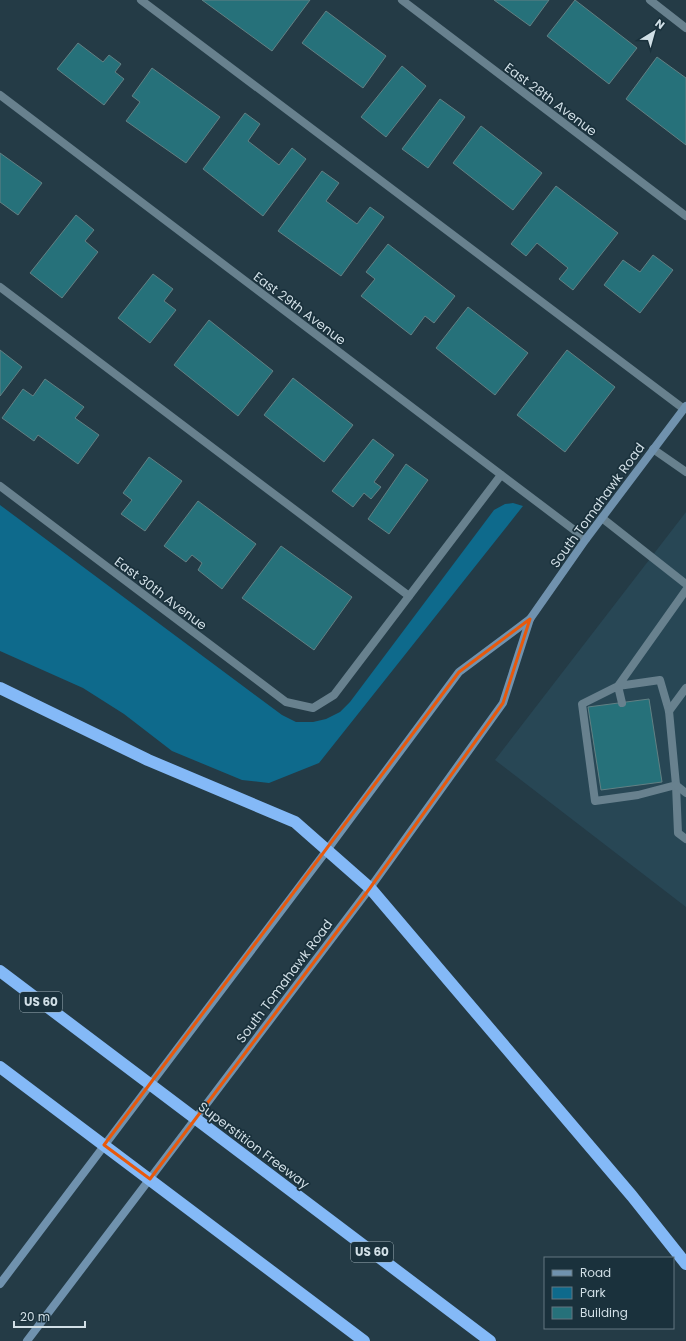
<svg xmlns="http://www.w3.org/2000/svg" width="686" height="1341" viewBox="0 0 686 1341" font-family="Poppins,sans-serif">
<rect width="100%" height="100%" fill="#243b46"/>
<path fill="#284755" d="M 686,512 L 686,907 L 495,760 Z"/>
<path fill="#0e6a8c" d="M 513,503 L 523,506 L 319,763 L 269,783 L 242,780 L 172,751 L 124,714 L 83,688 L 0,651 L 0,505 L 282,715 L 296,722 L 313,722 L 326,719 L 340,712 L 350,702 L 494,510 L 505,504 Z"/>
<g fill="#26717a" stroke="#628084">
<path d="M 202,0 L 310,0 L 272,51 Z"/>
<path d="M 494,0 L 549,0 L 530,26 Z"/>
<path d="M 575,0 L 637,48 L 609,84 L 547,36 Z"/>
<path d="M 326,11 L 386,56 L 363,88 L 302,43 Z"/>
<path d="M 78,43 L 103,62 L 109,55 L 121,64 L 115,72 L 124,79 L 104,105 L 57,69 Z"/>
<path d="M 657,57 L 686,78 L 686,145 L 626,99 Z"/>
<path d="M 402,66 L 426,86 L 386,137 L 361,117 Z"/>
<path d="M 152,68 L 220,117 L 186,163 L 126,121 L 140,102 L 132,96 Z"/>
<path d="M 440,99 L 465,117 L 428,168 L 402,149 Z"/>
<path d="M 245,113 L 260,124 L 248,141 L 279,165 L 292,148 L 306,159 L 263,216 L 203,169 Z"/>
<path d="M 481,126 L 542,173 L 513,210 L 453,163 Z"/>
<path d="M 0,153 L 42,183 L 18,215 L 0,202 Z"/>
<path d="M 322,171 L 339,183 L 326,201 L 357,224 L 370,207 L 384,217 L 341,276 L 278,231 Z"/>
<path d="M 556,186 L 618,233 L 573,290 L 559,279 L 568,268 L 537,243 L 526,256 L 511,244 Z"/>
<path d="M 76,215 L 94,230 L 85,241 L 98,252 L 62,298 L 30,273 Z"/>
<path d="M 388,244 L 455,296 L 434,323 L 425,316 L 411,335 L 361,296 L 375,279 L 366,272 Z"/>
<path d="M 653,255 L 673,270 L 640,313 L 604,285 L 623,260 L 640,272 Z"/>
<path d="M 153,274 L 173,289 L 164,301 L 176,310 L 150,343 L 118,318 Z"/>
<path d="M 468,307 L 528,353 L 495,395 L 436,348 Z"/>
<path d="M 209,320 L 273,371 L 238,416 L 174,365 Z"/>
<path d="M 0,350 L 22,367 L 0,396 Z"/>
<path d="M 567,350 L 615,387 L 565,452 L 517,415 Z"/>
<path d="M 293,378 L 353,425 L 324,462 L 264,415 Z"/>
<path d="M 45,379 L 84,407 L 75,418 L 99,435 L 78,464 L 38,435 L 34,441 L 2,418 L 23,389 L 33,396 Z"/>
<path d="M 373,439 L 394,455 L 374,482 L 381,487 L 371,499 L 364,493 L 353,507 L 332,491 Z"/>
<path d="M 149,457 L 182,481 L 145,531 L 121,514 L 132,500 L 123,493 Z"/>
<path d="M 406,464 L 428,480 L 389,534 L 368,519 Z"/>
<path d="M 198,501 L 256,544 L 222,589 L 198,570 L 202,563 L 192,555 L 186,562 L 164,546 Z"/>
<path d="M 281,546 L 352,597 L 314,650 L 242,598 Z"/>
<path d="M 649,699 L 662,782 L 601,790 L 588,707 Z"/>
</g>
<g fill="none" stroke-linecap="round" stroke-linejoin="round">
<g stroke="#68818e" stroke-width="8">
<path d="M 141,0 L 684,409"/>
<path d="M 650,0 L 686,28"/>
<path d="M 0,287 L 409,596"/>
<path d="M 653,449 L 686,472"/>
<path d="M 602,518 L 686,584"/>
<path d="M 622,703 L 618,686 L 660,680 L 669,711 L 676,785 L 638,795 L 595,801 L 582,704 L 618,686 L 686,590"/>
<path d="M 669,711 L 686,688"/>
<path d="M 676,785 L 678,833 L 686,839"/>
<path d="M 676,785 L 686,793"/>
</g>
<g stroke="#68818e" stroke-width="8">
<path d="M 402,0 L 686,216"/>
<path d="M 0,95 L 586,539"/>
<path d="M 0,486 L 286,702 L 313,708 L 334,695 L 501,475"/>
</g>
<g stroke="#7092ae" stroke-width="8">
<path d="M 0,1284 L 327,850 L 459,672 L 530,619"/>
<path d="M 27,1341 L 370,888 L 503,703 L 530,619 L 586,539 L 686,406"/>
</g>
<g stroke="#84b9f7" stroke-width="12">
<path d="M 0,688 L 148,760 L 295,822 L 370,888 L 632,1196 L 686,1264"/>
<path d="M 0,971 L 490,1341"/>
<path d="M 0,1067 L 364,1341"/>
</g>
</g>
<path fill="none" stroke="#e8590c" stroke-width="3" stroke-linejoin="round" d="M 530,619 L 503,703 L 370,888 L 150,1179 L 104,1145 L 459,672 Z"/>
<g text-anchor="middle" stroke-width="3.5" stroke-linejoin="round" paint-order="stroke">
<g fill="#1a313c" stroke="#9aabb3" stroke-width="1">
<rect x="20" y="992" width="42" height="20" rx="3"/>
<rect x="351" y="1242" width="42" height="20" rx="3"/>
</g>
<g font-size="12" font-weight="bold" fill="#d1dfe6">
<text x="41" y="1006">US 60</text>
<text x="372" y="1256">US 60</text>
</g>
<g font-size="13" fill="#d1dfe6" stroke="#1a313c">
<text transform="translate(551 99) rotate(37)" y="5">East 28th Avenue</text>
<text transform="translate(300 308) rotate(37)" y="5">East 29th Avenue</text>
<text transform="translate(597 505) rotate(-54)" y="5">South Tomahawk Road</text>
<text transform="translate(161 593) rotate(37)" y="5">East 30th Avenue</text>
<text transform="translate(284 981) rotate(-53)" y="5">South Tomahawk Road</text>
<text transform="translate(254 1145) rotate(37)" y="5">Superstition Freeway</text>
</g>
</g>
<rect x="544" y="1257" width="130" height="72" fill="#1a313c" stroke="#637780"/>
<rect x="552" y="1270" width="20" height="6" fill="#7092ae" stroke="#637780"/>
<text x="580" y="1277" font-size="12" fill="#d1dfe6">Road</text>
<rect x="552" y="1287" width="20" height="12" fill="#0e6a8c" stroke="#637780"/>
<text x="580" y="1297" font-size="12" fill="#d1dfe6">Park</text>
<rect x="552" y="1307" width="20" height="12" fill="#26717a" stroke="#637780"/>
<text x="580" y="1317" font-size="12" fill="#d1dfe6">Building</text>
<g transform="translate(654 32) rotate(37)" stroke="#1a313c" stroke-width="3" paint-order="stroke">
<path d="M0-3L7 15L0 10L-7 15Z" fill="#d1dfe6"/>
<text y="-6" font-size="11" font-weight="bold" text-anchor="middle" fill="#d1dfe6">N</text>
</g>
<path d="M14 1321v6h71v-6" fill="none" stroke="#d1dfe6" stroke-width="2"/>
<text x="20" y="1321" font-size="12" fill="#d1dfe6" stroke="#1a313c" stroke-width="3" paint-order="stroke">20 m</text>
</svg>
